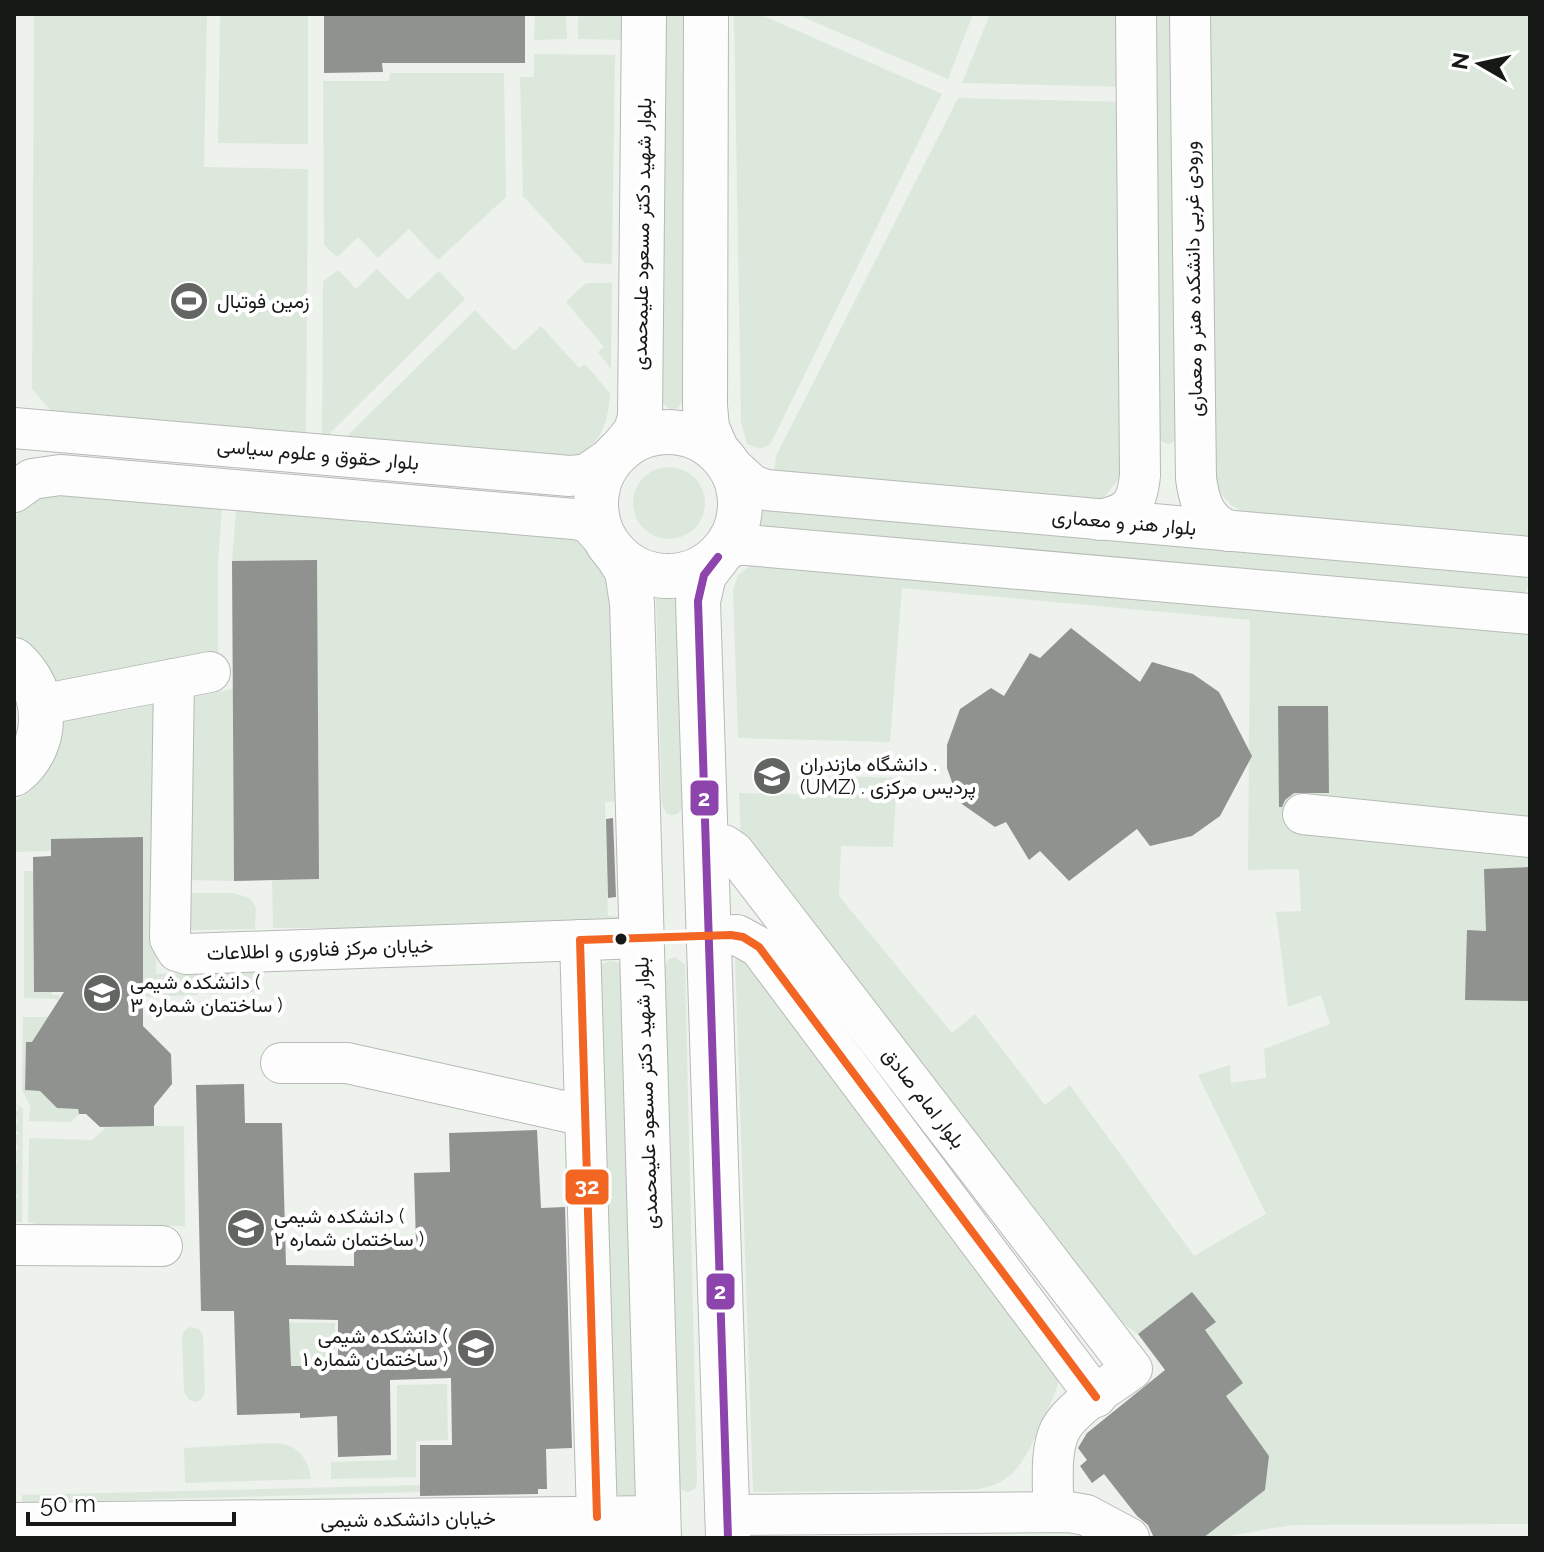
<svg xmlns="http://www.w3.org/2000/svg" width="1544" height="1552" viewBox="0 0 1544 1552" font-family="Raleway,Vazirmatn,sans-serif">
<rect width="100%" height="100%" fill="#eef2ed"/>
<g fill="#dce8db">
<path d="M 34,14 L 207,14 L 204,167 L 308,169 L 306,440 L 51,411 L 32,389 Z"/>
<path d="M 220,14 L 308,14 L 308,144 L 218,143 Z"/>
<path d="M 535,14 L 563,14 L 566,17 L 567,39 L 534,40 Z"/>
<path d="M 582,14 L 627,14 L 627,40 L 578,39 L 578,18 Z"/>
<path d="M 664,14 L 684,14 L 682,401 L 678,408 L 672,411 L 662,403 Z"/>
<path d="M 734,14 L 759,14 L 942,94 L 773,439 L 769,445 L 760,449 L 747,444 L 741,422 Z"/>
<path d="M 796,14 L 973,14 L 948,79 Z"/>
<path d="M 990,14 L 1127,14 L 1128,87 L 962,83 Z"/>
<path d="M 1152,14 L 1172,14 L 1176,440 L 1169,444 L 1162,442 L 1158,437 Z"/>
<path d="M 1200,14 L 1530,14 L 1530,541 L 1251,517 L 1231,505 L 1215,487 Z"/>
<path d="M 534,54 L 615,55 L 612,264 L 585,263 L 523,196 L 520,77 L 534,77 Z"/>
<path d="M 390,73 L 504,73 L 506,197 L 438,260 L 409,229 L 378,258 L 358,237 L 337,257 L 324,245 L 323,81 L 389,81 Z"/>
<path d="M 958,98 L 1128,102 L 1120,477 L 1106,495 L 1093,505 L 773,483 L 776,456 Z"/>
<path d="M 377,269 L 408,300 L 439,271 L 465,299 L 322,441 L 323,281 L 338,270 L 356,289 Z"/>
<path d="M 586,283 L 612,283 L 611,369 L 598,352 L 604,347 L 566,302 Z"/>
<path d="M 475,310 L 514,351 L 541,326 L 579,368 L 585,364 L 610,393 C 609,422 600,445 574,459 L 341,442 Z"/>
<circle cx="669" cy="503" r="36"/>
<path d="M 38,493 L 223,497 L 218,561 L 218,657 L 58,690 L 41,657 L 14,632 L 14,519 L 19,510 Z"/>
<path d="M 237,498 L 559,523 L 610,556 L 628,800 L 605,802 L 608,916 L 631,917 L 565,928 L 273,928 L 272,880 L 319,879 L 232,561 Z"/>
<path d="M 766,509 L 1525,576 L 1529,584 L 1526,591 L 1520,594 L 763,528 L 759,519 L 761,513 Z"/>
<path d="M 751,565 L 1530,624 L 1530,826 L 1475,841 L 1474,852 L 1530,854 L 1530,1524 L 1298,1525 C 1266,1527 1235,1538 1203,1538 L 1265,1490 L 1269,1456 L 1226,1396 L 1243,1383 L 1187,1345 L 1216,1322 L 1192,1292 L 1138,1334 L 1101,1308 L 741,842 L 739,793 L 834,795 L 836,776 L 897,778 L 893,847 L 841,846 L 839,896 L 952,1033 L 975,1014 L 1045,1105 L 1070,1085 L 1194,1256 L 1266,1214 L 1198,1075 L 1230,1065 L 1231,1083 L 1266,1078 L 1264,1049 L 1330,1024 L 1321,995 L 1288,1007 L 1276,912 L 1301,911 L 1299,869 L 1248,870 L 1250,620 L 902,588 L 890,742 L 738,738 L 733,590 L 738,575 Z"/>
<path d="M 670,591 L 675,595 L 677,601 L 683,805 C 680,814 675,817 667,814 L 662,805 L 656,600 L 660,592 Z"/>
<path d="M 233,689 L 234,881 L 186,880 L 188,698 Z"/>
<path d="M 115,703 L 117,712 L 161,703 L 156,974 L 198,973 L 198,995 L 143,997 L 143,837 L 51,840 L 51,851 L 14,852 L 14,802 L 30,791 L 43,776 L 61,713 Z"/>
<path d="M 24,871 L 33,871 L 52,995 L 59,995 L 59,999 L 24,998 Z"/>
<path d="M 186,893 L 233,893 L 250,898 L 256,908 L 255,929 L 191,930 L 186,926 Z"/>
<path d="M 675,957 L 685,965 L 697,1482 L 695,1489 L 687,1492 L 679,1488 L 677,1481 L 665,967 L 669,959 Z"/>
<path d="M 735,959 L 747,959 L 1059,1379 C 1055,1396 1047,1411 1040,1426 C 1023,1465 1011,1489 964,1490 L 753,1492 Z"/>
<path d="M 612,961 L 621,963 L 640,1493 L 627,1498 L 614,1493 L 598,965 Z"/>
<path d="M 255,970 L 255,992 L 207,994 L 207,972 Z"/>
<path d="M 23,1017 L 58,1017 L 58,1021 L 45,1021 L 32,1042 L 26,1042 L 25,1090 L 40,1091 L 57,1108 L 78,1109 L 79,1114 L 71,1122 L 29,1121 L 30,1105 L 22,1090 Z"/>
<path d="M 14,1102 L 23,1109 L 22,1222 L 14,1222 L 14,1200 L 18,1195 L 14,1192 L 14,1183 L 17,1178 L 14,1174 L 14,1167 L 18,1162 L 14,1158 L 18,1147 L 14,1138 L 18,1133 L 14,1129 L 18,1121 L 14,1113 L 19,1108 Z"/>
<path d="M 115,1120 L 116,1126 L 184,1126 L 185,1226 L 45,1226 L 28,1222 L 29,1138 L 92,1140 Z"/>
<path d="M 244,1322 L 335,1323 L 335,1366 L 291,1366 Z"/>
<path d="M 190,1327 L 199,1329 L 203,1335 L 205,1392 L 202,1399 L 196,1402 L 189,1400 L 184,1392 L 182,1337 L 184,1331 Z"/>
<path d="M 447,1384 L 448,1440 L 416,1441 L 416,1477 L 331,1479 L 331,1462 L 397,1460 L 397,1385 Z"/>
<path d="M 273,1443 C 295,1443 309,1457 311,1479 L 185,1483 L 184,1448 Z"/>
<path d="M 421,1485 L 420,1492 L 22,1503 L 22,1495 Z"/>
</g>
<g fill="#8f928e" fill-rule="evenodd">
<path d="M 324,14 L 525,14 L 525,63 L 382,63 L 383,72 L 324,73 Z"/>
<path d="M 317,560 L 319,879 L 234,881 L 232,561 Z"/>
<path d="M 1071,628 L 1140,682 L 1152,662 L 1193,674 L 1219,692 L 1252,756 L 1220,816 L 1192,836 L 1150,846 L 1137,829 L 1069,881 L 1040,851 L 1029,860 L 1006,822 L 995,827 L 959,802 L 947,768 L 947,745 L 960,709 L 991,688 L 1004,696 L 1030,653 L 1040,658 Z"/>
<path d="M 1278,706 L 1328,706 L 1329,793 L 1294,793 L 1285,800 L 1282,807 L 1279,807 Z"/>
<path d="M 613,818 L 616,897 L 608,898 L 606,819 Z"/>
<path d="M 143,837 L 143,1026 L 171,1054 L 172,1084 L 154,1106 L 154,1126 L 100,1127 L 86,1114 L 79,1114 L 78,1109 L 57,1108 L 40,1091 L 25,1090 L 26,1042 L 32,1042 L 64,992 L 34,992 L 33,857 L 51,856 L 51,839 Z"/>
<path d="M 1530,867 L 1530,1001 L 1465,1000 L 1467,930 L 1486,931 L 1484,869 Z"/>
<path d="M 244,1084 L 245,1123 L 282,1123 L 286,1265 L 354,1266 L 354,1244 L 416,1244 L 414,1173 L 450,1172 L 449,1133 L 537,1130 L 541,1208 L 565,1207 L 572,1448 L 546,1449 L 547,1489 L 538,1489 L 538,1494 L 420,1496 L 420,1445 L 452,1445 L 451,1378 L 390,1380 L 391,1455 L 338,1457 L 337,1416 L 300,1418 L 300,1413 L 237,1415 L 234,1311 L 201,1311 L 196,1085 ZM 289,1319 L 338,1320 L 338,1366 L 291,1366 Z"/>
<path d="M 1192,1292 L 1216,1322 L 1205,1330 L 1243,1383 L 1226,1396 L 1269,1456 L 1265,1490 L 1203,1538 L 1154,1538 L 1148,1525 L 1137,1516 L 1104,1474 L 1092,1483 L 1080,1466 L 1087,1460 L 1078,1448 L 1087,1433 L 1165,1370 L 1138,1334 Z"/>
</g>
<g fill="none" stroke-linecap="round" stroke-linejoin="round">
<g stroke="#b7bab6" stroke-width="42">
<g id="minor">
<path d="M 1190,14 L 1196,478 C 1199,501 1205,522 1229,531"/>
<path d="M 14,428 L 570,476 L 587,474 L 616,454"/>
<path d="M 727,462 L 752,485 L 766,490 L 1530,557"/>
<path d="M 14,492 L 32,479 L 60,475 L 574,519 L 588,522 L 607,543"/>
<path d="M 1099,520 C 1129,514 1137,506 1140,475 L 1136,14"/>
<path d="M 723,552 L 736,545 L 747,545 L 1530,614"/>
<path d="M 174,679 L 170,939 L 177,951 L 187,954 L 642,938"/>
<path d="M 40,705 L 210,672"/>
<path d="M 1303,814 L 1530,837"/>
<path d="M 706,843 L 724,845 L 734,852 L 1132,1369 C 1111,1385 1072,1407 1060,1430 C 1049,1453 1054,1487 1053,1512"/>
<path d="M 709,936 L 737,935 L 759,947 L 1096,1397"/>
<path d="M 580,940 L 597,1517"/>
<path d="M 281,1063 L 347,1063 L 585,1116"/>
<path d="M 14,1245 L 162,1246"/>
<path d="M 727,1515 L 1069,1512 L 1086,1515 L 1129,1538"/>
<path d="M 14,1523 L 658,1516"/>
</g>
</g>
<g stroke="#b7bab6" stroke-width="46">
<g id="major">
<path d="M 706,14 L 705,406 L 707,428 L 717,451"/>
<circle cx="668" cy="504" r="72"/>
<path d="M 622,449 L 636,431 L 640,417 L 644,14"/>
<path d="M 617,555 L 627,571 L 632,603 L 659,1538"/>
<path d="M 718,557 L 704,575 L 698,601 L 728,1538"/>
<path d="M 14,660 C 49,691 51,745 14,774"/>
</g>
</g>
<use href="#minor" stroke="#fcfdfc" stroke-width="40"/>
<use href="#major" stroke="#fcfdfc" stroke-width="44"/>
<g stroke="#fff" stroke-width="14">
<path id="bus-1" d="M 718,557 L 704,575 L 698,601 L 728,1538"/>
</g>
<g stroke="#fff" stroke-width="14">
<path id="bus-2" d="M 597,1517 L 580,940 L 731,935 L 743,937 L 759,947 L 1096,1397"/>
</g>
<use href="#bus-1" stroke="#8e44ad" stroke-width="8"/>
<use href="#bus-2" stroke="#f26522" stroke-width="8"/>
</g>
<defs>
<g id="stadium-disc" transform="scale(2)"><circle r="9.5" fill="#626562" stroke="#fff"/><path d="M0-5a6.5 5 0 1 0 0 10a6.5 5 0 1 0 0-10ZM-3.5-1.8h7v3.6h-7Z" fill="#fff"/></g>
<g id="university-disc" transform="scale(2)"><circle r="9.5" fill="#626562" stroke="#fff"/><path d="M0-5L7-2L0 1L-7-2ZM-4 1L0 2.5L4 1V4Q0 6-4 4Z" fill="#fff"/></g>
</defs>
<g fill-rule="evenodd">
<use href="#stadium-disc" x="189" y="301"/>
<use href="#university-disc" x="772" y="776"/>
<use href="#university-disc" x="102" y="993"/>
<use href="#university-disc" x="246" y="1228"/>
<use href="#university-disc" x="476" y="1348"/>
</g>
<circle fill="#171917" stroke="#fff" stroke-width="3" cx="621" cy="939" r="7"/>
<g text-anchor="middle" stroke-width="8" stroke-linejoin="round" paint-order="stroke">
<g font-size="20" fill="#171917" stroke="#fff">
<text transform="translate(642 234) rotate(-89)" y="7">بلوار شهید دکتر مسعود علیمحمدی</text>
<text transform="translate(1193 279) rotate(-91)" y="7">ورودی غربی دانشکده هنر و معماری</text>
<text transform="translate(318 454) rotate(5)" y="7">بلوار حقوق و علوم سیاسی</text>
<text transform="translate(1124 522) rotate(5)" y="7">بلوار هنر و معماری</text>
<text transform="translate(320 949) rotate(-2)" y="7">خیابان مرکز فناوری و اطلاعات</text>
<text transform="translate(646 1093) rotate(-92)" y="7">بلوار شهید دکتر مسعود علیمحمدی</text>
<text transform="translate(924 1098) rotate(52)" y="7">بلوار امام صادق</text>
<text transform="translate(408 1519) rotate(-1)" y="7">خیابان دانشکده شیمی</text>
</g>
<g font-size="20" fill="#171917" stroke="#fff" text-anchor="start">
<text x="217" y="308">زمین فوتبال</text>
<text x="800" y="771">دانشگاه مازندران .<tspan x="800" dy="23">(UMZ) . پردیس مرکزی</tspan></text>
<text x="130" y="989">دانشکده شیمی (<tspan x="130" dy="23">ساختمان شماره ۳ )</tspan></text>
<text x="274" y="1223">دانشکده شیمی (<tspan x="274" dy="23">ساختمان شماره ۲ )</tspan></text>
<text x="448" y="1343" text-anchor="end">دانشکده شیمی (<tspan x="448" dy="23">ساختمان شماره ۱ )</tspan></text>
</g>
</g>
<g stroke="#fff" stroke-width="3">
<rect x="689" y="779" width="31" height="38" rx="8" fill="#8e44ad"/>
<rect x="564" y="1168" width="46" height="38" rx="8" fill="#f26522"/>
<rect x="705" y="1272" width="31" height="39" rx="8" fill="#8e44ad"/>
</g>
<g font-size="22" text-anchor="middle" font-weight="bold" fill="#fff">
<text x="704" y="806">2</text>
<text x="587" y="1194">32</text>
<text x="720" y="1299">2</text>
</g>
<rect width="1544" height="1552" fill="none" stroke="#171917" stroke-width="32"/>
<g transform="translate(1480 64) rotate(279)" stroke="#ffffff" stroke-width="6" paint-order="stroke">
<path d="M0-6L14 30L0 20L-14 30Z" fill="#171917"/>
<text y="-12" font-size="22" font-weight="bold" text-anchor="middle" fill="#171917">N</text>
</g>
<path d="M28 1512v12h206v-12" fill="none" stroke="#171917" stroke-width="4"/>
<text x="40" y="1512" font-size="24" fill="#171917" stroke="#ffffff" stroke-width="6" paint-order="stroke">50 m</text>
</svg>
